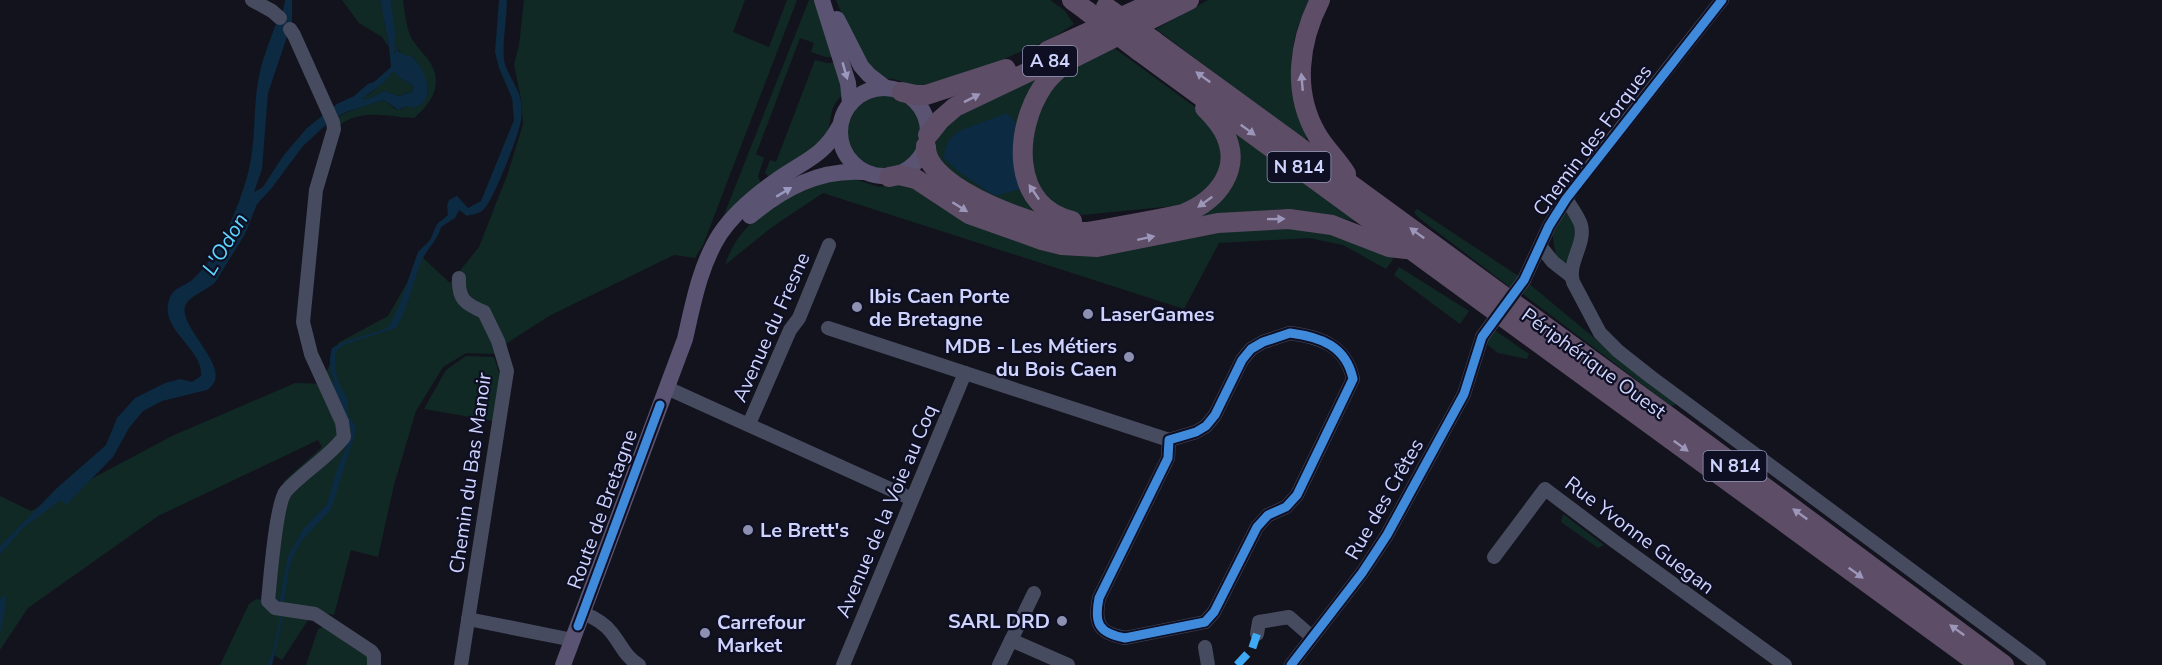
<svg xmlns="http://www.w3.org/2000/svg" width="2162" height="665" viewBox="0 0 2162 665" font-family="'Nunito Sans',sans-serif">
<rect width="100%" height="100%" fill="#13131e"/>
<g fill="#112925">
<path d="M 342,0 L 380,0 L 389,47 L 382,37 L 359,23 Z"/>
<path d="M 391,0 L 403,0 C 405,14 406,29 413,41 C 419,50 429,58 433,68 C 442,88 429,105 414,118 C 385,117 363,108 338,126 L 337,118 C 351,109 368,105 384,100 L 395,109 L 400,110 L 407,106 L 417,106 L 426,97 L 428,90 L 427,84 L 415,59 L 412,56 L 403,56 L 397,48 L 396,55 L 394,54 Z"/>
<path d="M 524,0 L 745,0 L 733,32 L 769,47 L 787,0 L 797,0 L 703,245 L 695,258 L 674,255 L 549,316 L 495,351 L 496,354 L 466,353 L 443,367 L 416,411 L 394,485 L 378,557 L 351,550 L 334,615 L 310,610 L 310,617 L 282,660 L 272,654 L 267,665 L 220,665 L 249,604 L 256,599 L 268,601 L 284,493 L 283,482 L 322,447 L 318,440 L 158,516 L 28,608 L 0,650 L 0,496 L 31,511 L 172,436 L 295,383 L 322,384 L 338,343 L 388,316 L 422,257 L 450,283 L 479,247 L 508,173 L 523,124 L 521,99 L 514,64 L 519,46 Z"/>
<path d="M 809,0 L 819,0 L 833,57 L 826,57 L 811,52 L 814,43 L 800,38 L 756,154 L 764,158 L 758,176 L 761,183 L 722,220 Z"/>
<path d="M 836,0 L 1050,0 L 1064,10 L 1074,24 L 1054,37 L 995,63 L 924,89 L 894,79 L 878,78 L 850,34 Z"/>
<path d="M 1208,0 L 1311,0 C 1281,48 1293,85 1309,135 L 1304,140 L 1156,29 Z"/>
<path d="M 1113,47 L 1199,110 L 1222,141 L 1223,169 L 1207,194 L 1184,205 L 1082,215 L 1064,210 L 1044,196 L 1030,165 L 1036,118 L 1045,95 L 1066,72 Z"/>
<path d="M 815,60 L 827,63 L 838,62 L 844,94 C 825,108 834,126 824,141 L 769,177 L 765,173 L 770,160 L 776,162 Z"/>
<path d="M 393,70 L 400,78 L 414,86 L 412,92 L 399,96 L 384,91 L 371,98 L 361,99 L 371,93 Z"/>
<path d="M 1045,71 L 1016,133 L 1052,220 L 1020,212 L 940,169 L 934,148 L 938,137 L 955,118 Z"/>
<circle cx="883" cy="132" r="38"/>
<path d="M 1235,131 L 1358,222 L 1325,214 L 1280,209 L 1236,214 L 1115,239 L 1044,230 L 1205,213 C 1241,187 1236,174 1232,133 Z"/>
<path d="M 851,178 L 879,187 L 904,183 L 1092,256 C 1170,246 1241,219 1320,230 C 1346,233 1371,246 1394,258 L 1386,269 L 1343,245 L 1309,238 L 1219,243 L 1184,309 L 823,193 L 772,227 L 725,265 C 741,213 801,184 851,178 Z"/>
<path d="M 1417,209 L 1520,277 L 1511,288 L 1419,218 L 1414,212 Z"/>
<path d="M 1564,213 L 1570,215 L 1578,235 L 1569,260 L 1564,263 L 1556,257 L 1552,231 Z"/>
<path d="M 1399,267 L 1469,311 L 1460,324 L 1394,275 Z"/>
<path d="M 1527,282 L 1598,341 L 1676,400 L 1675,405 L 1671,406 L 1520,292 Z"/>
<path d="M 1493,329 L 1529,354 L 1527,359 L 1498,353 L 1485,343 Z"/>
<path d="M 466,356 L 494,357 L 500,375 L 493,421 L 424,409 L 446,370 Z"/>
<path d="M 1563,514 L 1604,545 L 1598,548 L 1561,522 Z"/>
<path d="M 325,626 L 367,654 L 371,665 L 306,665 L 318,629 Z"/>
</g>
<g fill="#0c2a41" fill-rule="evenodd">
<path d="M 285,0 L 292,0 L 292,22 L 268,93 L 262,169 L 254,192 L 263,187 L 283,156 L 307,128 L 337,104 L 354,96 L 368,84 L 374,82 L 391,67 L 389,47 L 380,0 L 391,0 L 395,33 L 394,54 L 396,54 L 396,45 L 398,51 L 405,56 L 410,55 C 423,64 439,99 416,107 C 412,108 411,106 407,106 C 404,107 401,109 398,110 L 384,100 L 346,112 L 329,122 L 303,146 L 271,189 L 257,204 L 245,234 L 216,281 C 208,291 188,295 185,307 C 179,329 237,371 207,390 L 162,401 L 143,411 L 129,428 L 113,457 L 66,505 L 61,500 L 22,529 L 0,555 L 0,546 L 57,488 L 106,445 L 117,418 L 135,398 L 165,383 L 180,379 L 192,382 L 201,376 C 204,349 159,330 169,300 C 173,287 184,287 192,280 C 204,269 215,254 222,240 C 233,220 248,181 251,158 C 256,130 253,101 260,72 C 263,58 269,43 274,29 C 279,17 283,16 285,0 ZM 393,71 L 400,78 L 414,86 L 412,92 L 399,96 L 384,91 L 371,98 L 362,99 L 384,82 Z"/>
<path d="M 499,0 L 507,0 C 507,20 502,40 504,60 C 507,75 519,87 521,102 C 522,109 522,118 520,125 C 517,139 493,201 484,209 C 479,214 473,214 467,216 L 459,210 L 455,218 L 441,227 C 437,242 428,247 422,260 C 413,282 409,307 396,328 L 346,344 L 335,352 L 335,366 L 338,381 L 348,400 L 348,415 L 355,425 L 355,434 L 331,510 L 302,540 L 293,557 L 289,569 L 280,630 L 272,665 L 267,665 L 272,654 L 279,623 L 280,598 L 288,556 L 304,528 L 327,504 L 337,469 L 349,441 L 351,429 C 342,415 338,398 332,383 L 334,380 C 329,372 329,357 332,348 L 343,342 L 385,329 L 391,323 L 400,303 L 418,252 L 430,240 L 437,224 L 448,215 L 447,205 L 449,200 L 457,196 L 468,208 L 481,201 L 514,120 L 512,98 L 499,68 L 495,52 Z"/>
<path d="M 1007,113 L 1017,124 L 1021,189 L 995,196 L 959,172 L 943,157 L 948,141 L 959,131 Z"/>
<path d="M 5,595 L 5,610 L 0,634 L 0,599 Z"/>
</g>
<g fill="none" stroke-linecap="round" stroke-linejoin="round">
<g stroke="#474b5f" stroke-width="14">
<path d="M 252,0 L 272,11 L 280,18"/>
<path d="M 290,29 L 294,35 L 333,122 L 334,129 L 316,190 L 303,322 L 311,354 L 342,422 L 344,437 C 327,459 304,471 286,491 C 276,502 270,582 268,601 L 275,608 L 315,614 L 371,651 L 374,655 L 374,665"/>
<path d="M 1566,199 C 1571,207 1578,216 1581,225 C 1586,244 1567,263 1573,282 L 1600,333 L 1618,351 L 1651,377 L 2039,665"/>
<path d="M 1540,246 L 1553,262 L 1571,276"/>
<path d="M 459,278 C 458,299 465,304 484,312 L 498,341 L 507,371 L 461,665"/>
<path d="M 1524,280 L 1549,226 L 1572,190 L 1722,0"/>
<path d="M 828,328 L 1169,440"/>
<path d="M 1290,333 C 1321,337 1346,346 1353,379 L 1297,495 L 1286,507 L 1268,515 L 1257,527 L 1214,612 L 1205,622 L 1125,638 C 1098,633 1094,623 1099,598 L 1168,458 L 1169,440 L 1196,432 L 1206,426 L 1215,415 L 1242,360 L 1251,349 L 1263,342 Z"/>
<path d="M 667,388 L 912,499"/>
<path d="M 749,424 L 790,330 L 799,318 L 829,245"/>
<path d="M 1494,557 L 1545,489 L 1614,541 L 1785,665"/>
<path d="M 583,613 C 593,617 604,623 611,632 C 621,644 625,657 639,665"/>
<path d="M 468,619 L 573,640"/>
<path d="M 1257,634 L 1259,622 L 1289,617 L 1312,637"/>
<path d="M 1011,640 L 1068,665"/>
<path d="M 1205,647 L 1208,665"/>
<path d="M 843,665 L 965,373"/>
<path d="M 999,665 L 1034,593"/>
<path d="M 1291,665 L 1362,573 L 1387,535 L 1464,394 L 1482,337"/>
</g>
<g stroke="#5a5472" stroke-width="16">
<path d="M 822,0 L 848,83 L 850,103"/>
<path d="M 837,19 L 861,66 L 869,75 L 886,88"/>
<circle cx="884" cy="132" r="44"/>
<path d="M 750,216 C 783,189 819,169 863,172"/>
<path d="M 563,665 L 685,339 C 693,304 700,265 720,234 C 734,213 757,194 777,180 C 802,162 824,156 839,127"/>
</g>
<g stroke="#5e4d66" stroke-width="20">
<path d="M 1072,0 L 1087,11"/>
<path d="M 1320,0 C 1299,41 1292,91 1316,133 C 1324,148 1337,159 1346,174"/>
<path d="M 1154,41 L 1709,446 L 2004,665"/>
<path d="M 1047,51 L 1159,0"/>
<path d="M 1139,51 L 1980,665"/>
<path d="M 902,92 L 916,95 L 926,95 L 1006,69"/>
<path d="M 928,135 L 940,120 L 955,107 L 1066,54"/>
<path d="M 926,146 C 924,190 1047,231 1083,232 C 1093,232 1104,229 1115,227 C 1138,223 1160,219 1183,214 C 1218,200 1244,168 1223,130 C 1218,122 1212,115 1205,108"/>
<path d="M 889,177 L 899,175 L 916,179 L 969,214 L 1042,240 L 1062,245 L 1097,247 L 1218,223 L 1289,219 L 1332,225 L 1389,247 L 1406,249"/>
<path d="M 1072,221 C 1010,206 1014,129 1043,86 C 1050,75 1060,68 1069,60 L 1189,0"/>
</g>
<path stroke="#474b5f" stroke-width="14" d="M 1482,337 L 1524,280"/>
<g stroke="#5e4d66" stroke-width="20">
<path d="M 1106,7 L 1154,41"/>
<path d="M 1087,11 L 1139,51"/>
</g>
<path stroke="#3fa9f5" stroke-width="8" stroke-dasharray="15 8" stroke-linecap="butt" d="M 1237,665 L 1252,649 L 1257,634"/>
<g stroke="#0e0f23" stroke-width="13">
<g id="cycleway">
<path d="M 1290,333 C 1321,337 1346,346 1353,379 L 1297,495 L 1286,507 L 1268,515 L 1257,527 L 1214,612 L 1205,622 L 1125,638 C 1098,633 1094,623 1099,598 L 1168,458 L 1169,440 L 1196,432 L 1206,426 L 1215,415 L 1242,360 L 1251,349 L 1263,342 Z"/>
<path d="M 578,626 L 660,405"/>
<path d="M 1291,665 L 1362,573 L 1387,535 L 1464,394 L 1482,337 L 1524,280 L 1549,226 L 1566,199 L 1722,0"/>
</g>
</g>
<use href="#cycleway" stroke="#408adc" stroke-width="9"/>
</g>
<defs><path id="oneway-solid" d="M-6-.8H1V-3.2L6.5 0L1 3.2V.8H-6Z" transform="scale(1.5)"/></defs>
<g fill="#9a9ac0">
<use href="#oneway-solid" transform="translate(845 71) rotate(74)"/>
<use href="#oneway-solid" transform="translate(784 192) rotate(-31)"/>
</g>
<g fill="#9c97ba">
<use href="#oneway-solid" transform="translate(1203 77) rotate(-144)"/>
<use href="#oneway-solid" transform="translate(1302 82) rotate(-95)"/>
<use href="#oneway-solid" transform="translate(972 98) rotate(-27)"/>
<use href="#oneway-solid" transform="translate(1248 130) rotate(36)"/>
<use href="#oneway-solid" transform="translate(1034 192) rotate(-124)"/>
<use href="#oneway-solid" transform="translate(1205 202) rotate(144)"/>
<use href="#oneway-solid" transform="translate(960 207) rotate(32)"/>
<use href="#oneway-solid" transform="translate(1276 219) rotate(-1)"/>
<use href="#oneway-solid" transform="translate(1417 233) rotate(-144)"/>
<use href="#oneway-solid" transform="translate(1146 238) rotate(-12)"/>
<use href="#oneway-solid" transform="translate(1681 446) rotate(36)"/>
<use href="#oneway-solid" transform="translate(1800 514) rotate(-144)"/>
<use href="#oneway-solid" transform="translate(1856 573) rotate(36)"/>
<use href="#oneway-solid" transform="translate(1957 630) rotate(-144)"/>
</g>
<g fill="#8d90b0" stroke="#0e0f23" stroke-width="2">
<circle cx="857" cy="307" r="6"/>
<circle cx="1088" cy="314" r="6"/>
<circle cx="1129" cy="357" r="6"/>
<circle cx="748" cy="530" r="6"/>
<circle cx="1062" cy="621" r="6"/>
<circle cx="705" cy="633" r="6"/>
</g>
<g text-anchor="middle" stroke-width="4.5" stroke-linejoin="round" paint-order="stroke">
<g fill="#0e0f23" stroke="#9599bd" stroke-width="1.5">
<rect x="1023" y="46" width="54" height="30" rx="4.5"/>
<rect x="1267.5" y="152" width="63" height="30" rx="4.5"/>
<rect x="1703.5" y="451" width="63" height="30" rx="4.5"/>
</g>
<g font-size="18" font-weight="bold" fill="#cfd4ff">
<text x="1050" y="67">A 84</text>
<text x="1299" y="173">N 814</text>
<text x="1735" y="472">N 814</text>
</g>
<g font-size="20" fill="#cfd4ff" stroke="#0e0f23">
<text transform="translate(1592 140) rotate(-53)" y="7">Chemin des Forques</text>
<text transform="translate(771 327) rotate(-66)" y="7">Avenue du Fresne</text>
<text transform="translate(1594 363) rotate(36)" y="7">Périphérique Ouest</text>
<text transform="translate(470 473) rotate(-82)" y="7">Chemin du Bas Manoir</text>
<text transform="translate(1384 499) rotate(-60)" y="7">Rue des Crêtes</text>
<text transform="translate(602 509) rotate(-70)" y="7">Route de Bretagne</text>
<text transform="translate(886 511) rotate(-67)" y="7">Avenue de la Voie au Coq</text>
<text transform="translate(1640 535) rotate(37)" y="7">Rue Yvonne Guegan</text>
</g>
<g font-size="20" font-weight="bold" fill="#cfd4ff" stroke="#0e0f23" text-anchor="start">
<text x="869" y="303">Ibis Caen Porte<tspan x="869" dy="23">de Bretagne</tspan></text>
<text x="1100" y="321">LaserGames</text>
<text x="1117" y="353" text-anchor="end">MDB - Les Métiers<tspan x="1117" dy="23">du Bois Caen</tspan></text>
<text x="760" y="537">Le Brett's</text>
<text x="1050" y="628" text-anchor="end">SARL DRD</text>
<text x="717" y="629">Carrefour<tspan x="717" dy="23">Market</tspan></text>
</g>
<g font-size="21" font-style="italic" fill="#5dd7ff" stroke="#0e0f23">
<text transform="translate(225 244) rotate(-59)" y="7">L'Odon</text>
</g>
</g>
</svg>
